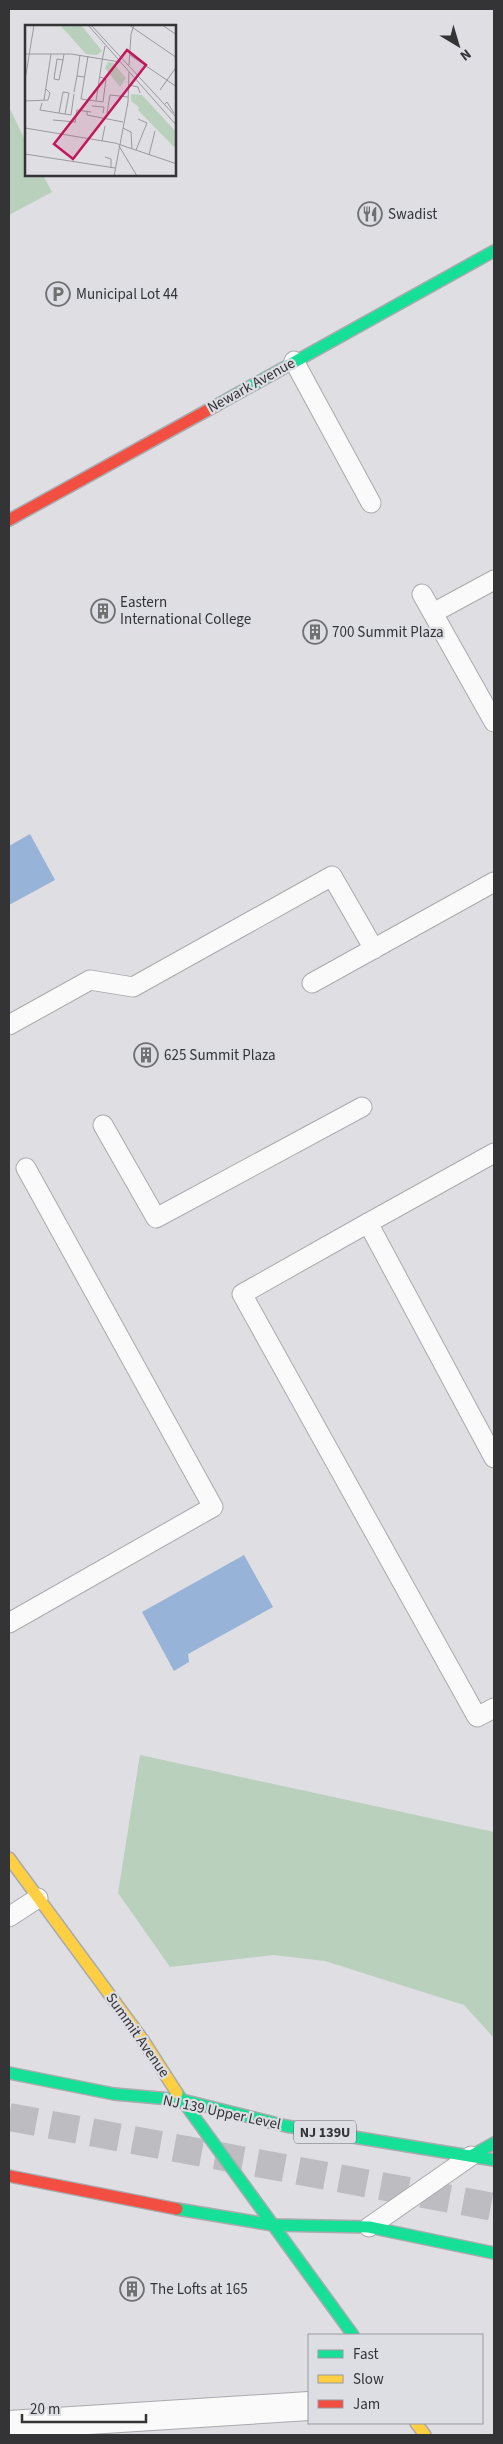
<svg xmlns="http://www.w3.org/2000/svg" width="503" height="2444" viewBox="0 0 503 2444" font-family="'Source Sans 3',sans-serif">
<rect width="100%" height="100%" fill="#dedee3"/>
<g fill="#b9d0bc">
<path d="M 9,107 L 26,142 L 26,175 L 43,175 L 52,192 L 9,215 Z"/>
<path d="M 140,1755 L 494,1832 L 494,2038 L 464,2005 L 325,1961 L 273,1955 L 170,1967 L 118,1893 Z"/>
</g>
<g fill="#97b3d7">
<path d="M 30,834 L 55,880 L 9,905 L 9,846 Z"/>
<path d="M 244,1555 L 273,1607 L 188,1654 L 189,1662 L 174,1671 L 142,1612 Z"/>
</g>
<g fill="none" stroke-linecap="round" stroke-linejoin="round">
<path stroke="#bcbcc1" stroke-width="28" stroke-dasharray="28 14" stroke-linecap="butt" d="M 9,2117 L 494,2207"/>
<g stroke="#a9aaad" stroke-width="21">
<g id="lane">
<path d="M 294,361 L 371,503"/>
<path d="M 422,594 L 494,722"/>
<path d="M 433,613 L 494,580"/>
<path d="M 312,983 L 494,882"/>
<path d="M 9,1025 L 90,980 L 133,987 L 332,876 L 374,949"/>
<path d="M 103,1125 L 156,1218 L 362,1107"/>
<path d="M 368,1223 L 494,1153"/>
<path d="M 494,1458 L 368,1223 L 242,1294 L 477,1717 L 494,1708"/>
<path d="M 9,1623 L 213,1507 L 26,1168"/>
<path d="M 9,1917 L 38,1898"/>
<path d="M 369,2227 L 471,2156"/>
</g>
</g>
<g stroke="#a9aaad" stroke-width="30">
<path id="street" d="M 9,2425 L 309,2406"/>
</g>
<g stroke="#a9aaad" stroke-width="14">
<g id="fast">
<path d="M 217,405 L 494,251"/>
<path d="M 9,2073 L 114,2094 L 182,2100 L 286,2126 L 494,2160"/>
<path d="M 177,2093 L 353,2335"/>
<path d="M 471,2156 L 494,2143"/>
<path d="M 177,2209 L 273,2225 L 369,2227 L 494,2253"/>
</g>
</g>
<g stroke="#a9aaad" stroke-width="14">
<g id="slow">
<path d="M 9,1858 L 143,2040 L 177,2093"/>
<path d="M 416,2423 L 425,2435"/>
</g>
</g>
<g stroke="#a9aaad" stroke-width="14">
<g id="jam">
<path d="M 9,520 L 217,405"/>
<path d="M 9,2176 L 177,2209"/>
</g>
</g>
<use href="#lane" stroke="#fafafb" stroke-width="19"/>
<use href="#street" stroke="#fafafb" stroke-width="28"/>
<use href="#fast" stroke="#16e098" stroke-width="11"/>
<use href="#slow" stroke="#ffcf43" stroke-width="11"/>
<use href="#jam" stroke="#f24e42" stroke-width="11"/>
</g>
<defs>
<g id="restaurant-ring" transform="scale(1.25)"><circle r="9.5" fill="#dddde4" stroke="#707073" stroke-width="1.5"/><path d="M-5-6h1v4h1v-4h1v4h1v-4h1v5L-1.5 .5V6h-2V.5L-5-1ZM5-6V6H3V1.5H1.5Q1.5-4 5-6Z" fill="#707073"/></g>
<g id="parking-ring" transform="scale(1.25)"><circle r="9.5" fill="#dddde4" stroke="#707073" stroke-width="1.5"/><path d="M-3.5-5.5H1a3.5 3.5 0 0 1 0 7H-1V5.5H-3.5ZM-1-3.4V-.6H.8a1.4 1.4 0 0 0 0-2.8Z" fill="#707073"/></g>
<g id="building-ring" transform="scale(1.25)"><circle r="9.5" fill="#dddde4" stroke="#707073" stroke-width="1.5"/><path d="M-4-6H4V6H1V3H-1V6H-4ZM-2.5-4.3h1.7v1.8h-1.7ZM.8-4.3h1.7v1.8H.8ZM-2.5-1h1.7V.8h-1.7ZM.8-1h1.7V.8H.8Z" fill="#707073"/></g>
</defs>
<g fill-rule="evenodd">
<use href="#restaurant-ring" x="370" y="214"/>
<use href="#parking-ring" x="58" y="294"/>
<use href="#building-ring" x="103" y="611"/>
<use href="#building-ring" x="315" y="632"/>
<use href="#building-ring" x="146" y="1055"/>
<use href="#building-ring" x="132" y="2289"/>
</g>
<g text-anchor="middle" stroke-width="4.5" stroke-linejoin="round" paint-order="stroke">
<rect fill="#dddde4" stroke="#67676b" stroke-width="1" x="294" y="2120.5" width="62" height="23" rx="4"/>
<g font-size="14" font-weight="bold" fill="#343437">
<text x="325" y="2137">NJ 139U</text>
</g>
<g font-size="15" fill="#343437" stroke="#dddde4" text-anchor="start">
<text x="388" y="219">Swadist</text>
<text x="76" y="299">Municipal Lot 44</text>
<text x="120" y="607">Eastern<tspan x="120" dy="17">International College</tspan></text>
<text x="332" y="637">700 Summit Plaza</text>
<text x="164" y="1060">625 Summit Plaza</text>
<text x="150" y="2294">The Lofts at 165</text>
</g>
<g font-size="15" fill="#343437" stroke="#dddde4">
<text transform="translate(251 385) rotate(-29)" y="5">Newark Avenue</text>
<text transform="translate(138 2035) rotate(55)" y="5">Summit Avenue</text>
<text transform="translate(222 2112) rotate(12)" y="5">NJ 139 Upper Level</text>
</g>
</g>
<g transform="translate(25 25)">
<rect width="151" height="151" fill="#dedee3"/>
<path d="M 35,0 L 56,0 L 77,26 L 72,30 L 61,29 ZM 83,37 L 88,38 L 101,53 L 95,62 L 80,43 ZM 106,69 L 117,70 L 151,107 L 151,120 L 149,122 L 113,85 L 114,82 L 106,76 Z" fill="#b9d0bc"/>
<path fill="none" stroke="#9a9a9e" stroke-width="1" d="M 63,0 L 152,101M 66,0 L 152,93M 104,0 L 152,33M 137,0 L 152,10M 0,29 L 46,29 L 95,37M 55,30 L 52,51 L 59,52M 105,30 L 152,62M 63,31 L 56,74 L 71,76M 38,35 L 32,34 L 29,54 L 34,55 L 38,35 L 39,29M 104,40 L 106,9 L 109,0M 75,52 L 81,54 L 78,77 L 71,76 L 77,36 L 80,21M 0,55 L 9,0M 104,60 L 113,62 L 115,68M 135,65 L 152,41M 49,67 L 52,51M 19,75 L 26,29M 0,76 L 23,75 L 25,68 L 21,64M 17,78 L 15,85 L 46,90 L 49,69M 139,80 L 142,77 L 149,88M 67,81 L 79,82 L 78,88M 62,86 L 62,90 L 98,97M 34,88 L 38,67 L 44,68 L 40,89M 82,88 L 85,70 L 103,72M 28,95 L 50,97M 50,98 L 52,85 L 66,87M 0,103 L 90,118 L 152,139M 98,103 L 106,107 L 107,124M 77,116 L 80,101M 94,121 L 112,151M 111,125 L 122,98 L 113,94M 0,129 L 90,143M 124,130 L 130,106M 80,132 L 86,134 L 86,143M 89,151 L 103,77 L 104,47"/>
<path fill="#c2185b" fill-opacity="0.15" stroke="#c2185b" stroke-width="2.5" d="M 102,25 L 121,40 L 48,134 L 29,119 Z"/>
<rect width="151" height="151" fill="none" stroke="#343437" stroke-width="2.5"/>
</g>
<rect width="503" height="2444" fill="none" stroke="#343437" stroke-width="20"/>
<rect x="308" y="2334" width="175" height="90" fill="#dddde4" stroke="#99999f"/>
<rect x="318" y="2350" width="25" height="8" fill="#16e098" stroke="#99999f"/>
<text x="353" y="2359" font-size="15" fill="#343437">Fast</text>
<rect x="318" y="2375" width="25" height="8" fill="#ffcf43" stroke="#99999f"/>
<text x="353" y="2384" font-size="15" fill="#343437">Slow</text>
<rect x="318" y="2400" width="25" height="8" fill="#f24e42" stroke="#99999f"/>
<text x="353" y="2409" font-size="15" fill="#343437">Jam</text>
<g transform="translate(458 45) rotate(142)" stroke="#dddde4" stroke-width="4" paint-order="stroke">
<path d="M0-4L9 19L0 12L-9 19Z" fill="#343437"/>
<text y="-8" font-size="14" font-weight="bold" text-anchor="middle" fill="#343437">N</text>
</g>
<path d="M22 2414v8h124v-8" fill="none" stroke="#343437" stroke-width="2.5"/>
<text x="30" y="2414" font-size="15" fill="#343437" stroke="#dddde4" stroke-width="4" paint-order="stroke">20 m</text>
</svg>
